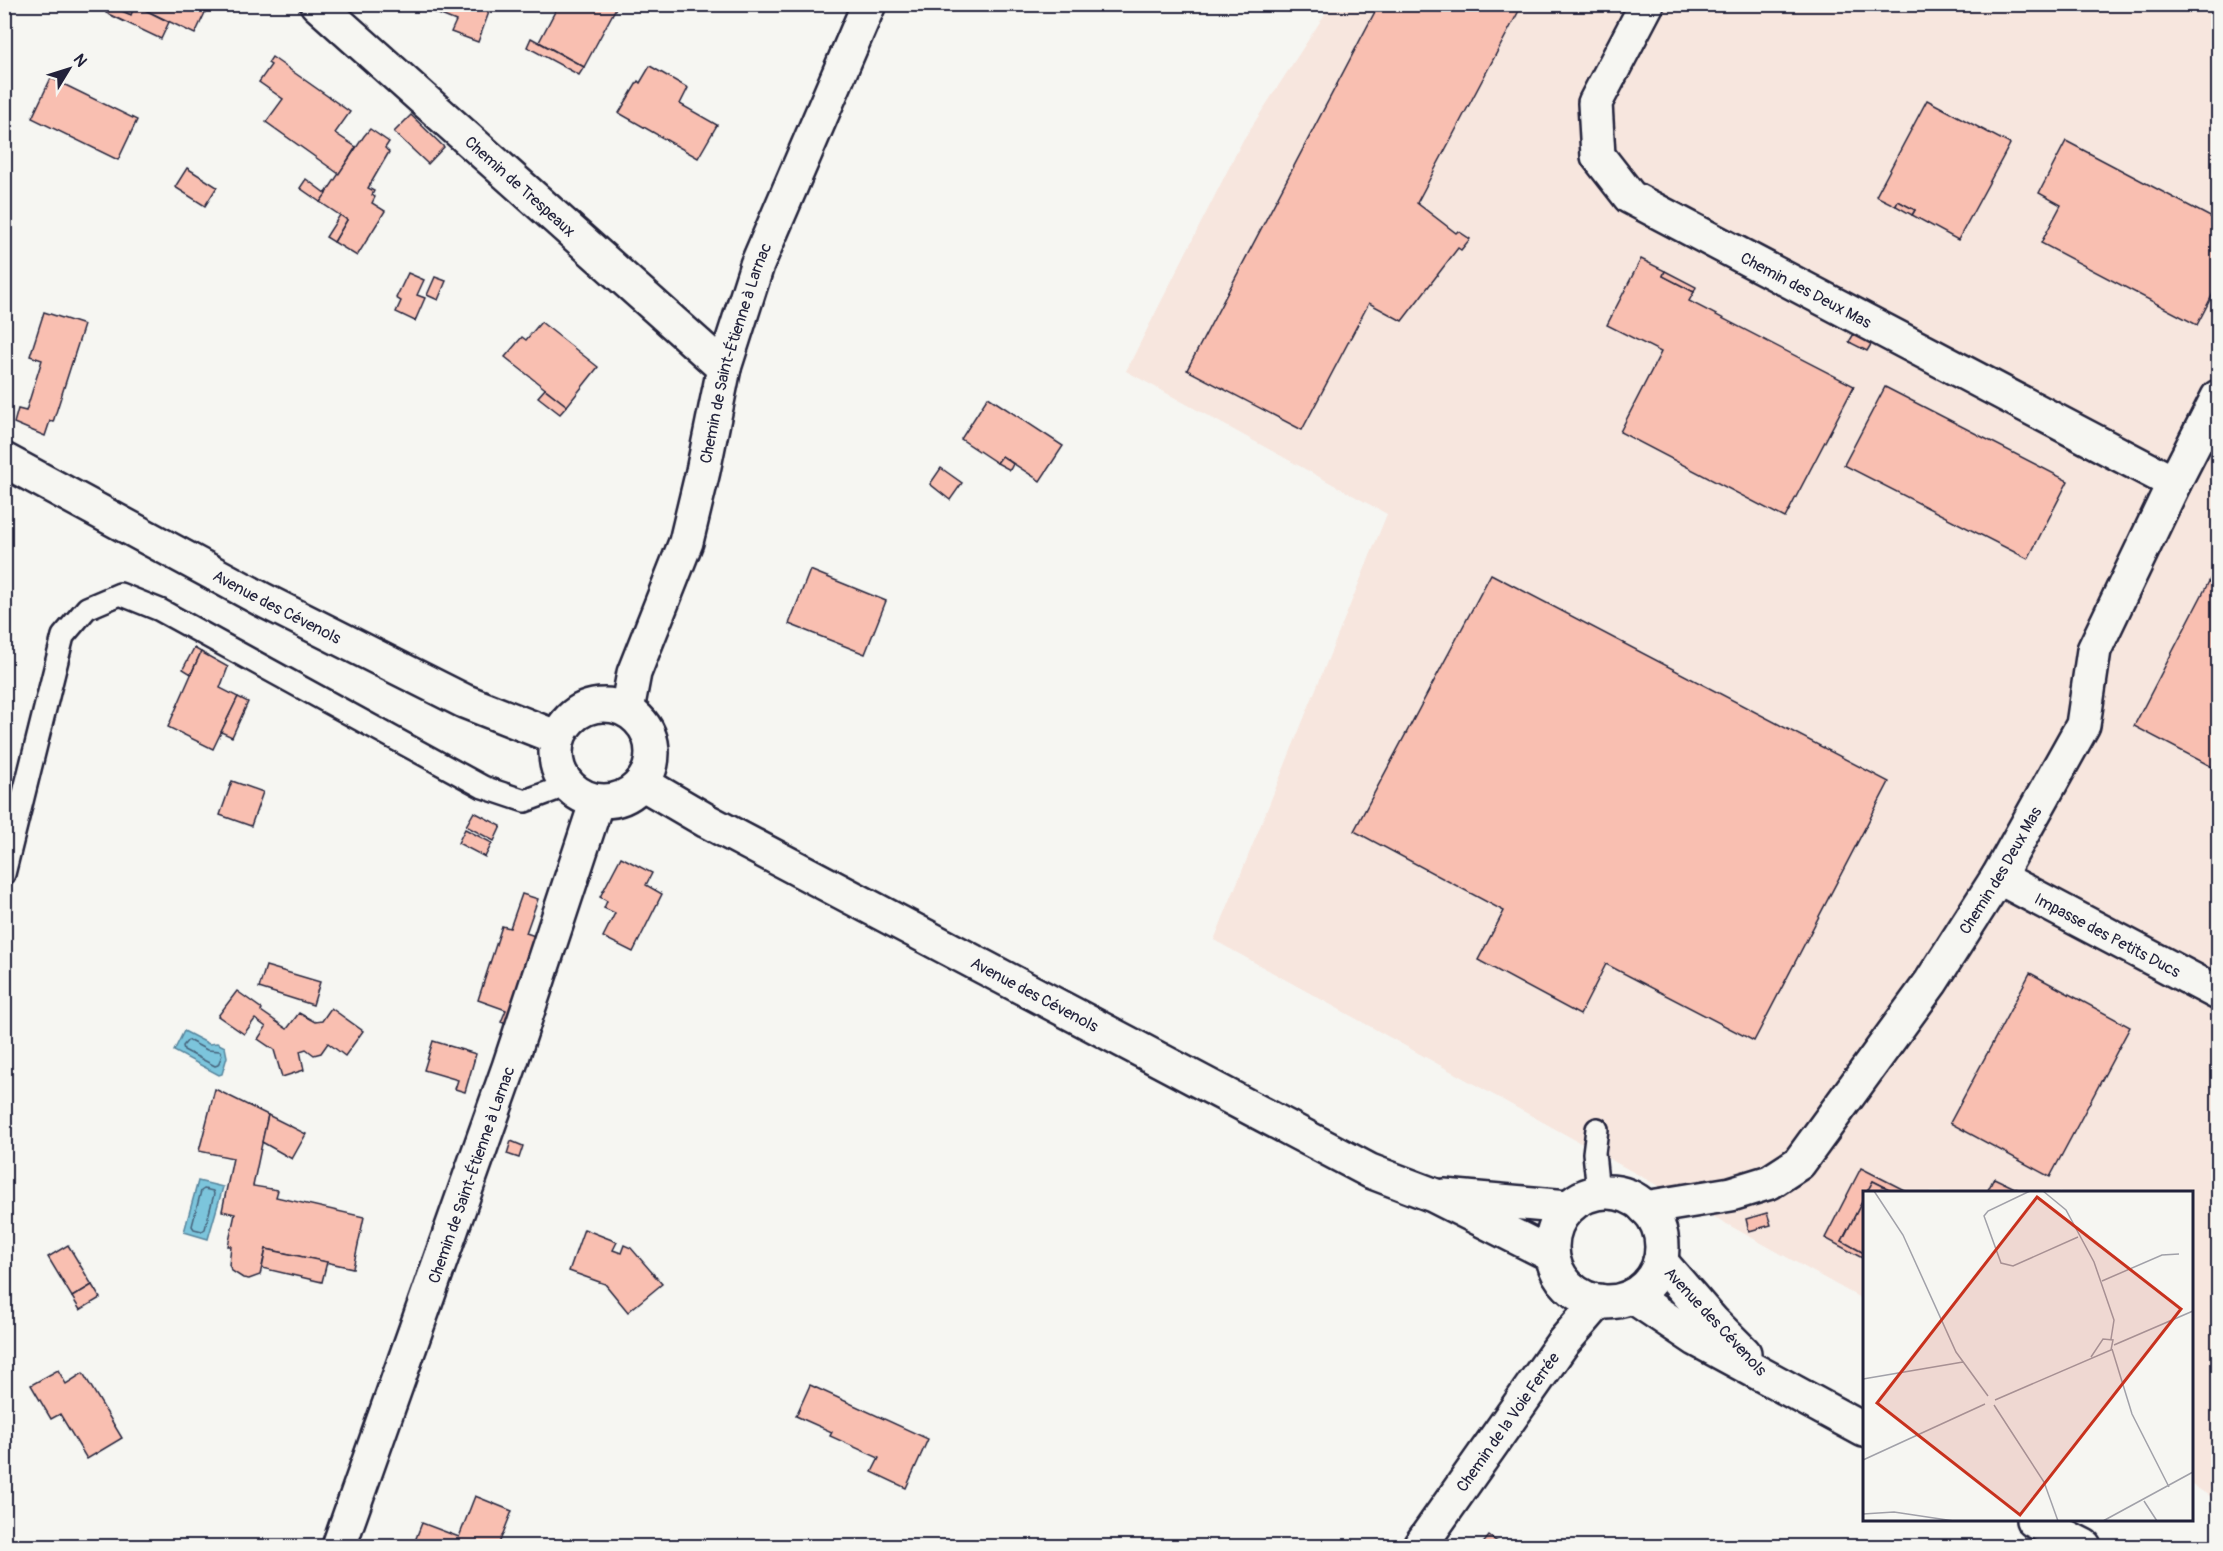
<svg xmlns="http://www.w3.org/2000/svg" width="2223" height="1551" viewBox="0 0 2223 1551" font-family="Pangolin,sans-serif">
<rect width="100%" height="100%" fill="#f6f6f2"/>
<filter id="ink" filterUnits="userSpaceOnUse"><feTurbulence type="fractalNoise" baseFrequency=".0167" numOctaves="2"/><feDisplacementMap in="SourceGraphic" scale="12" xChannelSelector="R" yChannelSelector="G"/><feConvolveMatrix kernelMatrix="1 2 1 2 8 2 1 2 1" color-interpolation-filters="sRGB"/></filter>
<g filter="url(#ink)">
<path fill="#f7e6de" d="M 1331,5 L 2218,5 L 2218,1501 L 2192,1485 L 2192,1192 L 1864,1192 L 1864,1300 L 1214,940 L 1387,514 L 1126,371 L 1243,140 Z"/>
<g fill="#7bc5dc" stroke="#57849c" stroke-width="1.5">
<path d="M 184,1031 L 209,1044 L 217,1043 L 225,1047 L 227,1057 L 222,1074 L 219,1075 L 174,1051 Z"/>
<path d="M 198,1181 L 223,1187 L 208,1239 L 184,1232 Z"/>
</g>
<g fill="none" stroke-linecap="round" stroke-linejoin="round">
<g stroke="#46637b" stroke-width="1.5">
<path d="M 188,1040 L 207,1050 L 220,1051 L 222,1055 L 218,1065 L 215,1066 L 184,1050 L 183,1046 Z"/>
<path d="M 204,1189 L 213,1191 L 214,1194 L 205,1229 L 202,1231 L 194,1229 L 192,1226 L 201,1191 Z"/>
</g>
</g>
<g fill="#f9bfb1" stroke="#22223b" stroke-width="1.5">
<path d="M 110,4 L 209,4 L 195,34 L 135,5 L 131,15 Z"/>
<path d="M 439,4 L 492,4 L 478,42 L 451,32 L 456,21 L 436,13 Z"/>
<path d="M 559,4 L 618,4 L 584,67 L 539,42 Z"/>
<path d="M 1379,4 L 1522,5 L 1417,203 L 1456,233 L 1458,231 L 1470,239 L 1461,250 L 1458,248 L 1402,321 L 1369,303 L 1302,430 L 1187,370 Z"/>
<path d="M 135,5 L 169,22 L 161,39 L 106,13 L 110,6 L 131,15 Z"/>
<path d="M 531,38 L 584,67 L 579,75 L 527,47 Z"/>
<path d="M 272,57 L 350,112 L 335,133 L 356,147 L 339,174 L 266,122 L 283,99 L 259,82 L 271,65 L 268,63 Z"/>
<path d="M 650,66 L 688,88 L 680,104 L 717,125 L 698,158 L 619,113 L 638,81 L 640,83 Z"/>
<path d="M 51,78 L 137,120 L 118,160 L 32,118 Z"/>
<path d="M 1927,100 L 2010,144 L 1958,240 L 1912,215 L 1915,210 L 1898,201 L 1896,206 L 1876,196 Z"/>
<path d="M 411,115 L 444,147 L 428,164 L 394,132 Z"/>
<path d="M 370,129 L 389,142 L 385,148 L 389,152 L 368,188 L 374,191 L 372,195 L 375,197 L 372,203 L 385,211 L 357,256 L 334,242 L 347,220 L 320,202 L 364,136 Z"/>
<path d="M 2066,141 L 2218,221 L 2218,284 L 2197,325 L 2041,243 L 2061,205 L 2039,193 Z"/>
<path d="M 187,168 L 217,187 L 205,206 L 175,187 Z"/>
<path d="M 306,179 L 326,194 L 320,202 L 300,188 Z"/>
<path d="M 1898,201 L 1915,210 L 1912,215 L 1896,206 Z"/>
<path d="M 340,215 L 347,220 L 334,242 L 326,237 Z"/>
<path d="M 1641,259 L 1665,271 L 1663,276 L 1694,292 L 1689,301 L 1854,386 L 1785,518 L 1620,432 L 1661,352 L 1607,325 Z"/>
<path d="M 1665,271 L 1696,287 L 1694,292 L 1663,276 Z"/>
<path d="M 408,273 L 424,280 L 417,295 L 425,298 L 415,321 L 396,312 L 401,301 L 396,298 Z"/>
<path d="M 435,277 L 446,281 L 438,300 L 427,295 Z"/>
<path d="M 44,312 L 84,325 L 53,422 L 50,421 L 45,436 L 14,423 L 18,409 L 26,411 L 42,360 L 30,356 Z"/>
<path d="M 541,322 L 598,367 L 567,406 L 505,357 L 522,337 L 526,340 Z"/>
<path d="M 1855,332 L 1873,341 L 1867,351 L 1849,342 Z"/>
<path d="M 1885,387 L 2068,481 L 2028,559 L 1844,465 Z"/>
<path d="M 545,389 L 567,406 L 560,414 L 538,397 Z"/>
<path d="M 988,397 L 1063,446 L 1040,481 L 1002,456 L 997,463 L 961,439 Z"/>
<path d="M 1002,456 L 1013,464 L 1010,470 L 997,463 Z"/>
<path d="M 941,468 L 962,483 L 950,500 L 930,484 Z"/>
<path d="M 2218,564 L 2218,770 L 2134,726 Z"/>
<path d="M 810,570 L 886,601 L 865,654 L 789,624 Z"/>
<path d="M 1491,574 L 1889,782 L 1754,1041 L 1606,964 L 1580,1015 L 1478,960 L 1504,911 L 1354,831 Z"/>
<path d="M 194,648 L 201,652 L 191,674 L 183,669 Z"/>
<path d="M 201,652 L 228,667 L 220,688 L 238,697 L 213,749 L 168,727 Z"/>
<path d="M 238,697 L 248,702 L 232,737 L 221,732 Z"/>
<path d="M 232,781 L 263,792 L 251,826 L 220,815 Z"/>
<path d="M 474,812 L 501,826 L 494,841 L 466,826 Z"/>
<path d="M 465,829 L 492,843 L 485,857 L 458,843 Z"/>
<path d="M 621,857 L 652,873 L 646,885 L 662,894 L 633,952 L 603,937 L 615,913 L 604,908 L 607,901 L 600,897 Z"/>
<path d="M 522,894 L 538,899 L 526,933 L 538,937 L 509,1025 L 501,1022 L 506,1010 L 478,1000 L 502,926 L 510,928 Z"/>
<path d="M 266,966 L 320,982 L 313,1005 L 259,988 Z"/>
<path d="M 2030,973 L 2130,1027 L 2050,1177 L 1950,1123 Z"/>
<path d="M 237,991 L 262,1009 L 261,1011 L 287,1029 L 299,1013 L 315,1022 L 322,1021 L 331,1008 L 363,1031 L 345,1056 L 328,1043 L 321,1053 L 314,1055 L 306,1049 L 300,1051 L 304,1070 L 282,1077 L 274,1050 L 258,1039 L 266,1027 L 255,1019 L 244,1034 L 218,1016 Z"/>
<path d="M 433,1041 L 476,1054 L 465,1092 L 455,1089 L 458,1080 L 424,1070 Z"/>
<path d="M 215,1089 L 268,1115 L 253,1186 L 278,1190 L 276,1197 L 364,1217 L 353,1268 L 266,1249 L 260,1275 L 249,1279 L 243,1278 L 232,1271 L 229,1265 L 231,1246 L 228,1246 L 235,1214 L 222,1211 L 233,1158 L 199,1151 Z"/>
<path d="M 268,1115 L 306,1134 L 292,1159 L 262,1142 Z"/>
<path d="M 511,1141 L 523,1146 L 519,1158 L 507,1154 Z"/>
<path d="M 1861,1168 L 1908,1192 L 1895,1192 L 1873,1181 L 1867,1192 L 1864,1192 L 1864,1198 L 1842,1241 L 1864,1253 L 1864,1259 L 1825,1238 Z"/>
<path d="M 1994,1178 L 2023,1192 L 1987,1192 Z"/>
<path d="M 1873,1181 L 1895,1192 L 1867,1192 Z"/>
<path d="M 1864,1198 L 1864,1253 L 1842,1241 Z"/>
<path d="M 1767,1213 L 1771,1225 L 1749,1231 L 1746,1219 Z"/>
<path d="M 584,1229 L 617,1242 L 613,1250 L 621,1253 L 624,1245 L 631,1248 L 662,1284 L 628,1312 L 605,1284 L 569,1271 Z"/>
<path d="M 68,1245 L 92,1285 L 72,1297 L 48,1257 Z"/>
<path d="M 266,1249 L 327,1262 L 322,1282 L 262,1268 Z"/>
<path d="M 92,1285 L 100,1298 L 80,1310 L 72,1297 Z"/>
<path d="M 58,1370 L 66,1384 L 83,1373 L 122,1438 L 87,1459 L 60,1414 L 51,1419 L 31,1385 Z"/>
<path d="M 810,1385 L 928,1439 L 906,1488 L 872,1472 L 879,1458 L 830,1436 L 832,1432 L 796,1416 Z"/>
<path d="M 475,1496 L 512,1511 L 498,1546 L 413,1546 L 422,1523 L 459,1537 Z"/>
<path d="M 1489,1536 L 1503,1546 L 1481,1546 Z"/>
</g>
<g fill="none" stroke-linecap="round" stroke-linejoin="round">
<g stroke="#22223b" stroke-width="26">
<g id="lane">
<path d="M 4,874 L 63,636 L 87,608 L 120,594 L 160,610 L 483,787 L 525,801 L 568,785"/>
<path d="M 1597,1129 L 1594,1153 L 1598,1192"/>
</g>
</g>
<g stroke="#22223b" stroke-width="38">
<g id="street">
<path id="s1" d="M 317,4 L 724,368"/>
<path id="s2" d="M 1647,4 L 1595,103 L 1598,156 L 1630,197 L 2174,483"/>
<path id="s3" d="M 4,460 L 261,599 L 464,701 L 558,738"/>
<circle cx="604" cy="753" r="48"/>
<path id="s4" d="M 627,710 L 634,673 L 686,542 L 703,471 L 724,368 L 757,265 L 869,4"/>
<path id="s5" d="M 642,783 L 707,821 L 1370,1171 L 1433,1195 L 1552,1255"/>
<path id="s6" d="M 1998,877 L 2218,993"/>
<circle cx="1607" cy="1247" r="55"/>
<path d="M 1444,1196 L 1568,1207"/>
<path id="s7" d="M 1645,1208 L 1731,1194 L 1770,1182 L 1799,1163 L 1931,982 L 1998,877 L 2083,725 L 2094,650 L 2174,483 L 2218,397"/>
<path d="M 1660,1261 L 1713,1322 L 1744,1353"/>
<path d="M 1632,1296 L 1696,1339 L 1864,1430"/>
<path d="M 2033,1520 L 2084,1546"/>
<path id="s8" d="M 339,1546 L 509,1067 L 597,801"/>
<path id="s9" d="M 1420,1546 L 1562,1344 L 1599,1301"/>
</g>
</g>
<use href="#lane" stroke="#f6f6f2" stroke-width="21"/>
<use href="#street" stroke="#f6f6f2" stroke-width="33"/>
</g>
</g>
<g text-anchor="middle" stroke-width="4.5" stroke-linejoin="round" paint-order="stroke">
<g font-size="16" fill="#22223b" stroke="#f6f6f2">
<text dy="6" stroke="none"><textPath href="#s1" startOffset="273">Chemin de Trespeaux</textPath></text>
<text dy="6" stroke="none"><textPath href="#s2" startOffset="416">Chemin des Deux Mas</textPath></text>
<text dy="6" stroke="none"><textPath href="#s4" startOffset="374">Chemin de Saint-Étienne à Larnac</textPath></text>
<text dy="6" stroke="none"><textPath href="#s3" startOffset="310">Avenue des Cévenols</textPath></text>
<text dy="6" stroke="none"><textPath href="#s7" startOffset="518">Chemin des Deux Mas</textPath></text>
<text dy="6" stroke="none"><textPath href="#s6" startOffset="124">Impasse des Petits Ducs</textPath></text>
<text dy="6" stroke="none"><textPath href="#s5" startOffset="446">Avenue des Cévenols</textPath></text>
<text dy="6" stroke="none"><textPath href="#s8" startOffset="394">Chemin de Saint-Étienne à Larnac</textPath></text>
<text transform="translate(1716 1321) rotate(47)" y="6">Avenue des Cévenols</text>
<text dy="6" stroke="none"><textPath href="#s9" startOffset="152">Chemin de la Voie Ferrée</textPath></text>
</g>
</g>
<g transform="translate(1863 1191)">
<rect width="330" height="330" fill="#f6f6f2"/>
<path fill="none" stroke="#a1a1a9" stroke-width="1.5" d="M 11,0 L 40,44 L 93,161 L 125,205M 167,0 L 125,20 L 121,25 L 138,72 L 150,75 L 215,46M 180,0 L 203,19 L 231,71 L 251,129 L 248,148M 239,90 L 299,64 L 316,63M 251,154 L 330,120M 249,158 L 269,223 L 306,296M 0,188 L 100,171M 132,209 L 248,159 L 250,149 L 240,148 L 228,166M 131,214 L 181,291 L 195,330M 0,269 L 122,213M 281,310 L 294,330M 0,323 L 31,321 L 91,330M 240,330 L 330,281"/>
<path fill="#c8321e" fill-opacity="0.15" stroke="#c8321e" stroke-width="3" d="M 174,6 L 318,118 L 157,324 L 14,212 Z"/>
<rect width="330" height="330" fill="none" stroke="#22223b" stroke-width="3"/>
</g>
<rect width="2223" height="1551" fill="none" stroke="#f6f6f2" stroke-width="24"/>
<rect x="12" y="12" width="2199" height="1527" fill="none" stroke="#22223b" stroke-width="2" filter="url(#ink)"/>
<g transform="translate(69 69) rotate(52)" stroke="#f6f6f2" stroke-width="4.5" paint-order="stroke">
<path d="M0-4.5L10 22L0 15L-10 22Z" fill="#22223b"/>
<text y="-9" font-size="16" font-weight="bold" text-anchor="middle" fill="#22223b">N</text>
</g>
</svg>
